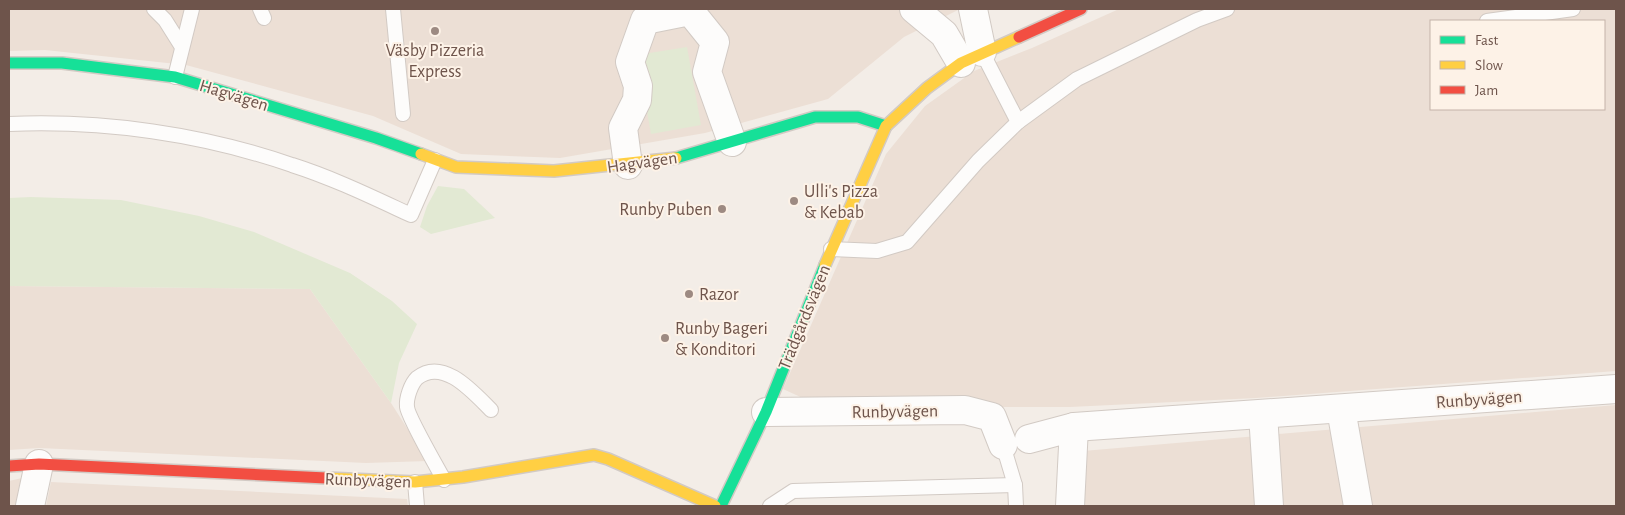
<svg xmlns="http://www.w3.org/2000/svg" width="1625" height="515" viewBox="0 0 1625 515" font-family="'Alegreya Sans',sans-serif">
<rect width="100%" height="100%" fill="#f3ede7"/>
<g fill="#ecdfd5" fill-rule="evenodd">
<path d="M 9,9 L 960,9 L 904,37 L 828,99 L 705,133 L 560,158 L 461,154 L 373,116 L 186,65 L 45,50 L 9,51 Z"/>
<path d="M 1119,9 L 1616,9 L 1616,371 L 1256,398 L 1070,407 L 983,407 L 807,400 L 783,389 L 886,154 L 925,106 L 974,71 L 1032,48 ZM 1431,21 L 1604,21 L 1604,109 L 1431,109 Z"/>
<path d="M 9,286 L 310,289 L 391,403 L 428,461 L 366,463 L 39,448 L 9,450 Z"/>
<path d="M 1616,405 L 1616,506 L 1079,506 L 1083,451 Z"/>
<path d="M 22,478 L 16,506 L 9,506 L 9,481 Z"/>
<path d="M 51,482 L 407,499 L 408,506 L 46,506 Z"/>
</g>
<g fill="#e2e9d3">
<path d="M 687,47 L 701,125 L 651,134 L 637,55 Z"/>
<path d="M 438,186 L 464,189 L 495,218 L 431,234 L 420,227 L 427,206 Z"/>
<path d="M 31,197 L 121,200 L 199,216 L 254,232 L 350,273 L 392,301 L 417,324 L 399,363 L 391,403 L 310,289 L 9,286 L 9,198 Z"/>
</g>
<g fill="none" stroke-linecap="round" stroke-linejoin="round">
<g stroke="#d2cac4" stroke-width="16">
<g id="lane">
<path d="M 154,9 L 165,20 L 182,47"/>
<path d="M 260,9 L 264,18"/>
<path d="M 393,9 L 403,114"/>
<path d="M 1487,21 L 1573,9"/>
<path d="M 982,52 L 1018,122"/>
<path d="M 175,77 L 192,9"/>
<path d="M 9,124 C 104,120 202,134 292,165 C 333,178 372,197 411,215 L 435,160"/>
<path d="M 831,249 L 877,251 L 907,242 L 978,161 L 1018,122 L 1077,79 L 1197,20 L 1227,9"/>
<path d="M 1003,445 L 1015,485 L 1016,506"/>
<path d="M 444,480 C 437,467 408,417 407,407 C 406,398 411,384 417,378 C 443,357 473,392 491,410"/>
<path d="M 415,482 L 417,506"/>
<path d="M 770,506 L 793,491 L 1015,485"/>
</g>
</g>
<g stroke="#d2cac4" stroke-width="30">
<g id="street">
<path d="M 914,9 L 944,34 L 961,63"/>
<path d="M 973,9 L 982,52"/>
<path d="M 628,165 L 623,128 L 637,100 L 638,86 L 630,62 L 645,20 L 690,11 L 715,42 L 707,72 L 732,142"/>
<path d="M 1341,409 L 1358,506"/>
<path d="M 766,412 L 965,410 L 992,417 L 1003,445"/>
<path d="M 1263,414 L 1269,506"/>
<path d="M 1029,439 L 1074,427 L 1616,389"/>
<path d="M 30,506 L 39,464"/>
<path d="M 1070,506 L 1074,427"/>
</g>
</g>
<g stroke="#d2cac4" stroke-width="14">
<g id="fast">
<path d="M 9,63 L 62,63 L 175,77 L 376,138 L 421,154"/>
<path d="M 676,158 L 815,117 L 858,117 L 886,126"/>
<path d="M 721,506 L 766,412 L 825,265"/>
</g>
</g>
<g stroke="#d2cac4" stroke-width="14">
<g id="slow">
<path d="M 421,154 L 456,167 L 554,171 L 676,158"/>
<path d="M 825,265 L 886,126 L 927,88 L 961,63 L 1019,37"/>
<path d="M 326,478 L 415,482 L 463,477 L 594,455 L 608,459 L 715,506"/>
</g>
</g>
<g stroke="#d2cac4" stroke-width="14">
<g id="jam">
<path d="M 1019,37 L 1081,9"/>
<path d="M 9,466 L 39,464 L 326,478"/>
</g>
</g>
<use href="#lane" stroke="#fdfcfb" stroke-width="14"/>
<use href="#street" stroke="#fdfcfb" stroke-width="28"/>
<use href="#fast" stroke="#16e098" stroke-width="11"/>
<use href="#slow" stroke="#ffcf43" stroke-width="11"/>
<use href="#jam" stroke="#f24e42" stroke-width="11"/>
</g>
<g fill="#9d8a82" stroke="#fdf2e7" stroke-width="2">
<circle cx="435" cy="31" r="5"/>
<circle cx="794" cy="201" r="5"/>
<circle cx="722" cy="209" r="5"/>
<circle cx="689" cy="294" r="5"/>
<circle cx="665" cy="338" r="5"/>
</g>
<g text-anchor="middle" stroke-width="4" stroke-linejoin="round" paint-order="stroke">
<g font-size="18" fill="#6e544b" stroke="#fdf2e7" text-anchor="start">
<text x="435" y="56" text-anchor="middle">Väsby Pizzeria<tspan x="435" dy="21">Express</tspan></text>
<text x="804" y="197">Ulli's Pizza<tspan x="804" dy="21">&amp; Kebab</tspan></text>
<text x="712" y="215" text-anchor="end">Runby Puben</text>
<text x="699" y="300">Razor</text>
<text x="675" y="334">Runby Bageri<tspan x="675" dy="21">&amp; Konditori</tspan></text>
</g>
<g font-size="18" fill="#6e544b" stroke="#fdf2e7">
<text transform="translate(234 95) rotate(17)" y="6">Hagvägen</text>
<text transform="translate(642 162) rotate(-8)" y="6">Hagvägen</text>
<text transform="translate(804 317) rotate(-68)" y="6">Trädgårdsvägen</text>
<text transform="translate(1479 399) rotate(-4)" y="6">Runbyvägen</text>
<text transform="translate(895 411) rotate(-1)" y="6">Runbyvägen</text>
<text transform="translate(368 480) rotate(2)" y="6">Runbyvägen</text>
</g>
</g>
<rect width="1625" height="515" fill="none" stroke="#6e544b" stroke-width="20"/>
<rect x="1430" y="20" width="175" height="90" fill="#fdf2e7" stroke="#c4b3a9"/>
<rect x="1440" y="36" width="25" height="8" fill="#16e098" stroke="#c4b3a9"/>
<text x="1475" y="45" font-size="15" fill="#6e544b">Fast</text>
<rect x="1440" y="61" width="25" height="8" fill="#ffcf43" stroke="#c4b3a9"/>
<text x="1475" y="70" font-size="15" fill="#6e544b">Slow</text>
<rect x="1440" y="86" width="25" height="8" fill="#f24e42" stroke="#c4b3a9"/>
<text x="1475" y="95" font-size="15" fill="#6e544b">Jam</text>
</svg>
